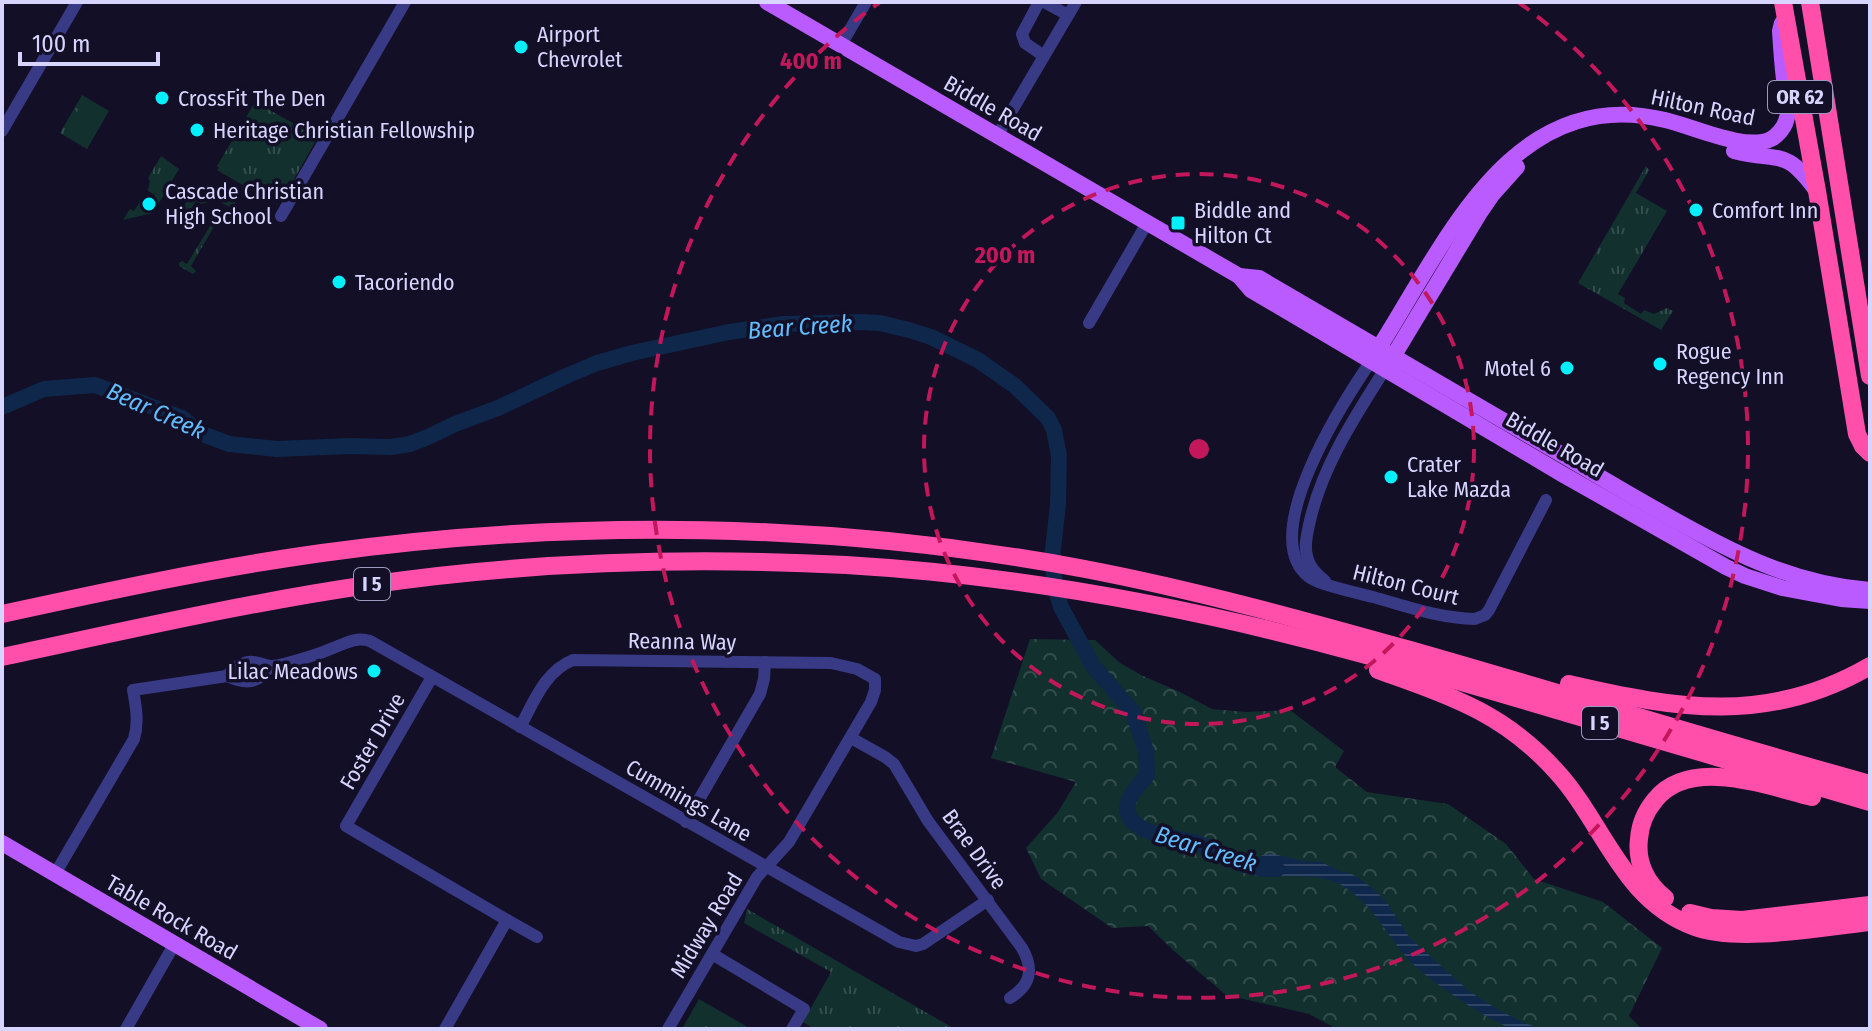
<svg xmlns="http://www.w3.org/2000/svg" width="1872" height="1031" viewBox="0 0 1872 1031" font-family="'Fira Sans Condensed',sans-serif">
<defs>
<pattern id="grass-tufts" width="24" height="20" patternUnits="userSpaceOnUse" patternTransform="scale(2)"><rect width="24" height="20" fill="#12302e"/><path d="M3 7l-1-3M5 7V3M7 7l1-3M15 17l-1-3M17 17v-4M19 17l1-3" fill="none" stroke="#344d4d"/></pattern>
<pattern id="forest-crowns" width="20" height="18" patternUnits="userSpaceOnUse" patternTransform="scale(2)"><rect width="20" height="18" fill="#12302e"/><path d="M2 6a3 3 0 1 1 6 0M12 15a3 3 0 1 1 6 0" fill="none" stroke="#344d4d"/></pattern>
<pattern id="water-rules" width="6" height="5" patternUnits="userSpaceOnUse" patternTransform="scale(2)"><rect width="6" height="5" fill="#0e274b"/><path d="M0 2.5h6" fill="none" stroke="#304566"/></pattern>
</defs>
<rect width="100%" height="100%" fill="#120f26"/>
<g fill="url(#grass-tufts)">
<path d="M 82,95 L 109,111 L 87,149 L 60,133 Z"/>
<path d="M 255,102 L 318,137 L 284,197 L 276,202 L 270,201 L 217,170 L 219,168 L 217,166 Z"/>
<path d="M 161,156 L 179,169 L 153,213 L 123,220 L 130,209 L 134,211 L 141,200 L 150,203 L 155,200 L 155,195 L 148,191 L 150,181 L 148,178 Z"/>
<path d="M 1646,166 L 1649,170 L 1636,193 L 1667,211 L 1618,294 L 1625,298 L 1624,303 L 1641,314 L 1644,310 L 1654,314 L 1667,308 L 1673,311 L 1661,330 L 1578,283 Z"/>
<path d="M 216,189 L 237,201 L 233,206 L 230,207 L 216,200 L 201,204 L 196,201 L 181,227 L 174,223 L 190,195 L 204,195 Z"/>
<path d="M 211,208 L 214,208 L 225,214 L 227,217 L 225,220 L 219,218 L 191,266 L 196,271 L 193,274 L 179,266 L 179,263 L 182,261 L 187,264 L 216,216 L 211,212 Z"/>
<path d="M 747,909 L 955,1029 L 810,1029 L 811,1027 L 803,1022 L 831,972 L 744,923 Z"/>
<path d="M 699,999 L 751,1029 L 682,1029 Z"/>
</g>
<path fill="url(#forest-crowns)" d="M 1030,639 L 1095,640 L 1120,663 L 1143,676 L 1180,692 L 1212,709 L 1246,712 L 1290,710 L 1344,751 L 1335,767 L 1367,792 L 1448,804 L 1506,844 L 1534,879 L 1603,902 L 1662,948 L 1629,1016 L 1642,1029 L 1337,1029 L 1309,1014 L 1226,995 L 1174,951 L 1148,926 L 1112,928 L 1041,879 L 1026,848 L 1058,812 L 1076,782 L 991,758 Z"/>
<path fill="#12302e" d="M 84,100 L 102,110 L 84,140 L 66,130 Z"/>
<path fill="url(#water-rules)" d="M 1273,854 L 1303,861 L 1321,862 L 1342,872 L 1350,873 L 1359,878 L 1376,891 L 1388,904 L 1409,937 L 1469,991 L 1497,1009 L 1522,1022 L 1542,1029 C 1533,1029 1520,1031 1511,1028 C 1488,1021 1425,978 1409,960 C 1386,935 1374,905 1343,886 C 1317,870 1287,881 1259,873 L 1257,862 L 1262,855 Z"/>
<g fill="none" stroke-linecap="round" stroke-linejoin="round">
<path stroke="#0e274b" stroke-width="16" d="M 2,407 L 44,389 L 95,385 L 182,418 L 200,433 L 229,444 L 277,449 L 349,446 L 391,447 L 410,444 L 428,437 L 455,424 L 498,408 L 564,377 L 597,363 L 632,353 L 729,332 L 784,324 L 859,322 L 880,323 L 909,330 L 931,337 L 978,360 L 1015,386 L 1048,418 L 1054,430 L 1059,456 L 1058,505 L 1052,558 L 1055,586 L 1061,607 L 1093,666 L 1133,712 L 1146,751 L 1147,775 C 1141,783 1132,791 1129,800 C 1117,836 1181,837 1200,844 C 1214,849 1226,858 1240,863 C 1252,868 1264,869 1277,869"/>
<g stroke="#393a85" stroke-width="12">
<path d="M 1039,2 L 1022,34 L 1025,43 L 1044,56"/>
<path d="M 1044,2 L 1068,15"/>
<path d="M 841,45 L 866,2"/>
<path d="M 2,131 L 77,2"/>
<path d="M 997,136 L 1076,2"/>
<path d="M 281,216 L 405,2"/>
<path d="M 1089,323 L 1147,223"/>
<path d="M 1371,361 C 1343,402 1256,536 1309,577 C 1319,585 1358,593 1373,597 C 1409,607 1438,618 1475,619 L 1485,615 L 1489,610 L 1546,500"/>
<path d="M 1325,581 C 1317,574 1309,567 1307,556 C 1304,546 1307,535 1309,525 C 1321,468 1354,418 1385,369"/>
<path d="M 227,676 C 233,669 238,664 247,662 C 257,660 264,666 272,666 C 284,665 316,655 328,650 C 343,645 354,636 370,641 L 899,942 L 916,946 L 923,944 L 988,900"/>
<path d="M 432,677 L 346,826 L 507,920 L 445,1029"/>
<path d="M 520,727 C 534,702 545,671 573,660 L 831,663 L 857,669 L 875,679 L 875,690 L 871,702 L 789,842 L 757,877 L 668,1029"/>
<path d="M 851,738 L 885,757 L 894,764 L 928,821 L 1022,948 C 1034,969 1031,985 1010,998"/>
<path d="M 686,822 L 760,694 L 764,679 L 765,662"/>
<path d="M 55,874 L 134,739 C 139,722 136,707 133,690 L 227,676 C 245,684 258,685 270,666"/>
<path d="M 507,920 L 537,937"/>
<path d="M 712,954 L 804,1009 L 792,1029"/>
<path d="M 126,1029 L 175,943"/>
</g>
<g stroke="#ba5bff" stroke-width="16">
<path d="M 767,2 L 1239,276 L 1251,290 L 1562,474 L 1726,567 L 1745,576 L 1782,588 L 1841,599 L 1870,601"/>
<path d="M 1734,151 C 1779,163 1784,146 1816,190"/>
<path d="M 1239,276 L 1259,278 C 1353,333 1447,388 1542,443 C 1580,465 1618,488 1657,510 C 1725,549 1790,584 1870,590"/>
<path d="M 1373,357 C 1442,252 1508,82 1665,120 C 1692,126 1746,152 1771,139 C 1777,136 1784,128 1786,121 C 1791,108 1786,93 1784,79 C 1782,63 1781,47 1780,31 L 1782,23"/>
<path d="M 1388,365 L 1479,214 L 1492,195 L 1517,167"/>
<path d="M 2,843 L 320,1029"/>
</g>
<g stroke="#ff4fab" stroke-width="18">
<path d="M 1783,2 L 1817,191 L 1857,434 L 1863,446 L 1870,453"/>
<path d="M 1810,2 L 1870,376"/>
<path d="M 2,614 C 108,591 214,568 322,553 C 574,518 834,522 1085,569 C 1195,590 1303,620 1410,650 C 1564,694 1716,741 1870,784"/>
<path d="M 2,657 C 124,631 245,603 368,585 C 524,562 689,557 846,565 C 1018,575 1190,607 1355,652 C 1426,671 1496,692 1567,713 C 1668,743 1769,772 1870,802"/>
<path d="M 1378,670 C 1450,696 1503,712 1556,771 C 1604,823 1622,901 1695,927 C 1739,943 1822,927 1870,922"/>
<path d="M 1569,684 C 1677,709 1769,725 1870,666"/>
<path d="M 1665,898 C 1647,884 1636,863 1639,839 C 1640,824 1645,812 1655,800 C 1690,756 1767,786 1812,797"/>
<path d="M 1690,913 L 1711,918 L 1742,920 L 1870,905"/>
</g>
</g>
<g fill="none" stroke="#c2185b" stroke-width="4" stroke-dasharray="14 10">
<circle cx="1199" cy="449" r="275"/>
<path d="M1518 2A549 549 0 1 1 880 2"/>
</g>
<g fill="#00f0ff" stroke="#120f26" stroke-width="3">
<circle cx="521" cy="47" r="8"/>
<circle cx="162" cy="98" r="8"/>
<circle cx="197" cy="130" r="8"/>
<circle cx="149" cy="204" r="8"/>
<circle cx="1696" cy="210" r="8"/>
<rect x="1170" y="215" width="16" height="16" rx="4"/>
<circle cx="339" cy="282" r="8"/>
<circle cx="1660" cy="364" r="8"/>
<circle cx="1567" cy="368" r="8"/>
<circle cx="1391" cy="477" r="8"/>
<circle cx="374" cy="671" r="8"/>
</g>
<g text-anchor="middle" stroke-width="7" stroke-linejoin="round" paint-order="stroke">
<g fill="#120f26" stroke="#9c99be" stroke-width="2">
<rect x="1768" y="81" width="64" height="32" rx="6"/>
<rect x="354" y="568" width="36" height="32" rx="6"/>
<rect x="1582" y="707" width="36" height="32" rx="6"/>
</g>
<g font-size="20" font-weight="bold" fill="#d7d4ff">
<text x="1800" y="104">OR 62</text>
<text x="372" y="591">I 5</text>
<text x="1600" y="730">I 5</text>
</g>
<g font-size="22" fill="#d7d4ff" stroke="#120f26" text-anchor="start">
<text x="537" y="42">Airport<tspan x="537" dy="25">Chevrolet</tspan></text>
<text x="178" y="106">CrossFit The Den</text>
<text x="213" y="138">Heritage Christian Fellowship</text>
<text x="165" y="199">Cascade Christian<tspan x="165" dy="25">High School</tspan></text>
<text x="1194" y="218">Biddle and<tspan x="1194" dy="25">Hilton Ct</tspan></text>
<text x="1712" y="218">Comfort Inn</text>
<text x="355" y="290">Tacoriendo</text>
<text x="1676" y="359">Rogue<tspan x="1676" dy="25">Regency Inn</tspan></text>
<text x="1551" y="376" text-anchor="end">Motel 6</text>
<text x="1407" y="472">Crater<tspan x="1407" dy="25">Lake Mazda</tspan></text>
<text x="358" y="679" text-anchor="end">Lilac Meadows</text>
</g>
<g font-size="22" fill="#d7d4ff" stroke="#120f26">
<text transform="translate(1703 107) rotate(12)" y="8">Hilton Road</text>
<text transform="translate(993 108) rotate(30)" y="8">Biddle Road</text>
<text transform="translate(1555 444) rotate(30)" y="8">Biddle Road</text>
<text transform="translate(1406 584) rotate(14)" y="8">Hilton Court</text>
<text transform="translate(682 641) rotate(1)" y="8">Reanna Way</text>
<text transform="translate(372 741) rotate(-60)" y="8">Foster Drive</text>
<text transform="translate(689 800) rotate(30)" y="8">Cummings Lane</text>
<text transform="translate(975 849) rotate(54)" y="8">Brae Drive</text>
<text transform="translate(172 917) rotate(30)" y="8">Table Rock Road</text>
<text transform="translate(706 925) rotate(-59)" y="8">Midway Road</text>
</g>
<g font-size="24" font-style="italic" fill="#62bdff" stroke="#120f26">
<text transform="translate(800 327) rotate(-4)" y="8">Bear Creek</text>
<text transform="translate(156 411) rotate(24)" y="8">Bear Creek</text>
<text transform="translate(1206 849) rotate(17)" y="8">Bear Creek</text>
</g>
</g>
<circle cx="1199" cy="449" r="12" fill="#c2185b" stroke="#120f26" stroke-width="4"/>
<g font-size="24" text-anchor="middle" font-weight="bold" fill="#c2185b" stroke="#120f26" stroke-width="7" stroke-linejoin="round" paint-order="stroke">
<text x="811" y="69">400 m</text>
<text x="1005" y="263">200 m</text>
</g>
<rect width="1872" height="1031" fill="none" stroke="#d7d4ff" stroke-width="8"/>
<path d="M20 52v12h138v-12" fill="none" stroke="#d7d4ff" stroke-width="4"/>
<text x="32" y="52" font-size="24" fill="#d7d4ff" stroke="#120f26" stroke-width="6" paint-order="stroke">100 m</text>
</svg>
